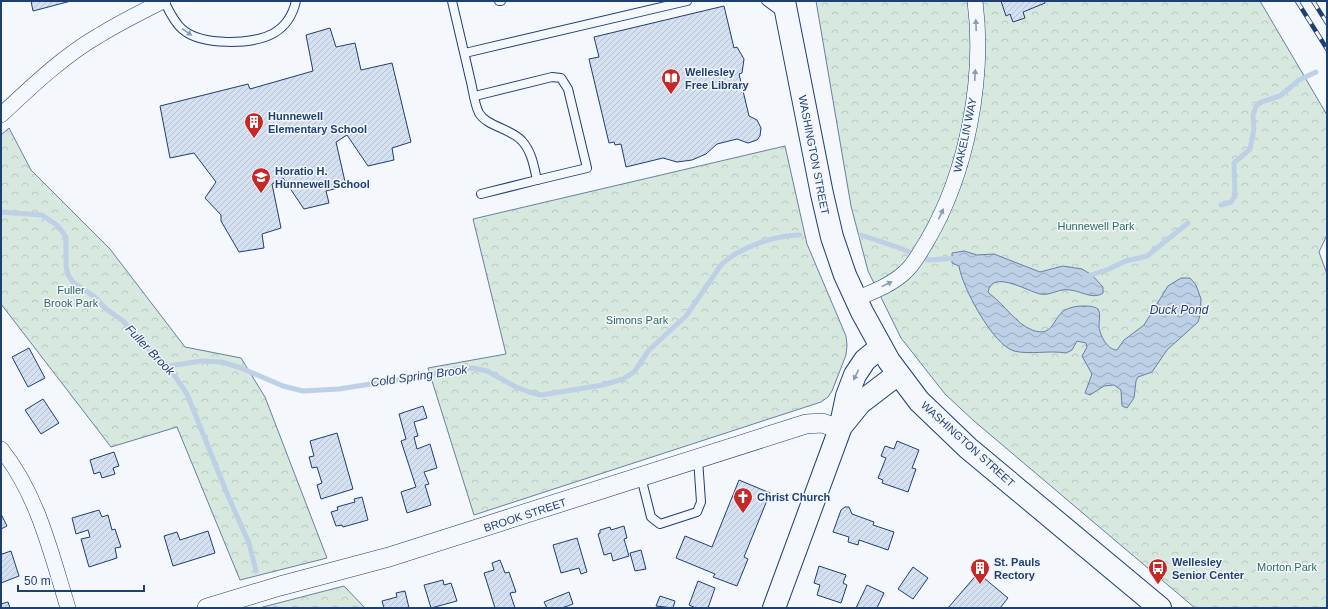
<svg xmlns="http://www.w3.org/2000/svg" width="1328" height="609" viewBox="0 0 1328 609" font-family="Helvetica,sans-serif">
<defs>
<pattern id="park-crowns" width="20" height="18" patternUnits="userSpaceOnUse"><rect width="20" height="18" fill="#d7e8df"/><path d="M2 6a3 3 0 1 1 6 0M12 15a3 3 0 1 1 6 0" fill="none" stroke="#b8c8c3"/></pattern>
<pattern id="water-waves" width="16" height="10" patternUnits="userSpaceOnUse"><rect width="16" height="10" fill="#bed0e5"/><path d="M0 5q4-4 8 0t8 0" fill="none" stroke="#9aaabe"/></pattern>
<pattern id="building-hatch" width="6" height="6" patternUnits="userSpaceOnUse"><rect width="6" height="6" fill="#d5e0f0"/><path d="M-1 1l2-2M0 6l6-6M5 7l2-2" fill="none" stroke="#b6c1d1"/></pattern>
</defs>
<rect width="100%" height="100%" fill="#f4f7fb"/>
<g fill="url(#park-crowns)" stroke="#687fa3">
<path d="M 816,1 L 1260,1 L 1327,115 L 1327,235 L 1319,252 L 1327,274 L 1327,608 L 1195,608 L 974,421 L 945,394 L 901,338 L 868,271 L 851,206 Z"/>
<path d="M 9,128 L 31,170 L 110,249 L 185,347 L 241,358 L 265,397 L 327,558 L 240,580 L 177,427 L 111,447 L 1,304 L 1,135 Z"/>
<path d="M 785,146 L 807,244 L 846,336 L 847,345 L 846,355 L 832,391 L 828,397 L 821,402 L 474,515 L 428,368 L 506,354 L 473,219 Z"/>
<path d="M 344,586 L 365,608 L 259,608 Z"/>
</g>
<path fill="url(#water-waves)" stroke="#687fa3" d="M 964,251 L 977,255 L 994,254 L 1040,272 L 1063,266 L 1082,269 L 1092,275 L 1103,287 L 1103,293 C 1093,300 1081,291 1070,290 C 1059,288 1051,296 1040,294 C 1027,291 992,269 988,292 L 990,294 C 1005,305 1015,323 1032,330 C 1054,338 1052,318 1065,310 C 1071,307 1077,306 1083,306 C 1089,306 1093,306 1098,309 C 1101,315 1099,319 1099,325 C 1099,334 1107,350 1117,350 L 1124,340 L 1144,325 L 1168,286 L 1181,278 L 1190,278 L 1196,285 L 1201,299 L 1200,315 L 1198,322 L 1167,350 L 1152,372 L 1138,377 L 1136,381 L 1134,398 L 1127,408 L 1122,406 L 1121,390 L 1114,385 L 1104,386 L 1090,395 L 1085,393 L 1092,374 L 1082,356 L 1087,347 L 1086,343 L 1077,341 L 1072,350 L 1066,353 C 1048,350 1031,355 1014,351 C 993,345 962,287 959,266 L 952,263 L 952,253 Z"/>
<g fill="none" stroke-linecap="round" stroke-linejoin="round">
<g stroke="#bed0e5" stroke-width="5">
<path d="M 1221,205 L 1231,202 L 1235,196 L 1234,163 L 1250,149 L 1254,129 L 1253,115 L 1256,106 L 1261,102 L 1280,96 L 1299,80 L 1316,72"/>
<path d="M 1,212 L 42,215 L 58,226 L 66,237 L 66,266 L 68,275 L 73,282 L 95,297 L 106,309 L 122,320 L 147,347 L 168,366 L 187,394 L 228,496 L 249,543 L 256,571"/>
<path d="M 861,235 L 900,248 L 928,260 L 959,258"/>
<path d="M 1085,277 L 1109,269 L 1126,261 L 1147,256 L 1188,223"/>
<path d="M 168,366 L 202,361 L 222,362 L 241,368 L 283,386 L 303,391 L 339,389 L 434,374 L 456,369 L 473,368 L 487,371 L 516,387 L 529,392 L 541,395 L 603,385 L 623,379 L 634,372 L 649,350 L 686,316 L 721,265 C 738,248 775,235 800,235"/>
</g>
</g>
<g fill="url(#building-hatch)" stroke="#1d3f73">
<path d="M 31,1 L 71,1 L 33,11 Z"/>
<path d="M 1001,1 L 1044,1 L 1045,3 L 1023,12 L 1025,18 L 1013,22 L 1010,14 L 1006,16 Z"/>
<path d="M 724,6 L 734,48 L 737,47 L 744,59 L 742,73 L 739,74 L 749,116 L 757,120 L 761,128 L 760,136 L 757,140 L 748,143 L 737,139 L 717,144 L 706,154 L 692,160 L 677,162 L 663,158 L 626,167 L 621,144 L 615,145 L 614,142 L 609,143 L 589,59 L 599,57 L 594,37 Z"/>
<path d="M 330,28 L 336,47 L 355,43 L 361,70 L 392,63 L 411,142 L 392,148 L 394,160 L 368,166 L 347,135 L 336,142 L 346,186 L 326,191 L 329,203 L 304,209 L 283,178 L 272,184 L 281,228 L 262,234 L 264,248 L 239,252 L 221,221 L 221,215 L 205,198 L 216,182 L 194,153 L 170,158 L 160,106 L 248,84 L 250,89 L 313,71 L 306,35 Z"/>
<path d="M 29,348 L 45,378 L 28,387 L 12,357 Z"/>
<path d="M 43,399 L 59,423 L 41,434 L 25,410 Z"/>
<path d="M 423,406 L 427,418 L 414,422 L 418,436 L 414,437 L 417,449 L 430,444 L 437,468 L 424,472 L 429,484 L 425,485 L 431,505 L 407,513 L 401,492 L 416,487 L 401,441 L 406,439 L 399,414 Z"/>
<path d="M 337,433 L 353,489 L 321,499 L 317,485 L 322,483 L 317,467 L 312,468 L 309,457 L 314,456 L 310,441 Z"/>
<path d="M 897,441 L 919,450 L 912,468 L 916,469 L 908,492 L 882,483 L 883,480 L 878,478 L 886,458 L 881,456 L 885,446 L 894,449 Z"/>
<path d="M 114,452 L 119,466 L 113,468 L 115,474 L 102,478 L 100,472 L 94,474 L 90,460 Z"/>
<path d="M 739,480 L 770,493 L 744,557 L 748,559 L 737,586 L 713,577 L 715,574 L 676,558 L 685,536 L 712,547 Z"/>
<path d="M 362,497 L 368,520 L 343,527 L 342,525 L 336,526 L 331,512 L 338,510 L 337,507 L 355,502 L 354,499 Z"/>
<path d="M 845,507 L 849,507 L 852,514 L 874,522 L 873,525 L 894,532 L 888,550 L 859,540 L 858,545 L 848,542 L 849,537 L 833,532 L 841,510 Z"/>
<path d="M 99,510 L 102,517 L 108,515 L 112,530 L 115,529 L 121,547 L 115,548 L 117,558 L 89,567 L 81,539 L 90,537 L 88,530 L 76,534 L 72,518 Z"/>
<path d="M 1,514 L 7,526 L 1,529 Z"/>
<path d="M 624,526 L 627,538 L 624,539 L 629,556 L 613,561 L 611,553 L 604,555 L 598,534 L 600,533 L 600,530 L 610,527 L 611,530 Z"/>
<path d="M 208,531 L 215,553 L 173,566 L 164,536 L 177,532 L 180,540 Z"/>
<path d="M 577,538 L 587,572 L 581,574 L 579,568 L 561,573 L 553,545 Z"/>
<path d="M 641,550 L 646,569 L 635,571 L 630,553 Z"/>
<path d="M 11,551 L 19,576 L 1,583 L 1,552 L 2,554 Z"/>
<path d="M 500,560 L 505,573 L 509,572 L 516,592 L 510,593 L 515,608 L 495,608 L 484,573 L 494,570 L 492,563 Z"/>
<path d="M 819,566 L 846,575 L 843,583 L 847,585 L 841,603 L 817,595 L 820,585 L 814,583 Z"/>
<path d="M 913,567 L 928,578 L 913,599 L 898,589 Z"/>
<path d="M 978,573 L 1008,598 L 1000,608 L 948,608 Z"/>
<path d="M 443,580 L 444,585 L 451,583 L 457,601 L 431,608 L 424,585 Z"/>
<path d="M 698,581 L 715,588 L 708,608 L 696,608 L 689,605 Z"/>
<path d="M 867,585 L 884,593 L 877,608 L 856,608 Z"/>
<path d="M 405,591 L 409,608 L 384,608 L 382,601 L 397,597 L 396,593 Z"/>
<path d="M 569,592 L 573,604 L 562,608 L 547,608 L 544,602 Z"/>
<path d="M 660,596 L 675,601 L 673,608 L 656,606 Z"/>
<path d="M 8,602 L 10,608 L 1,608 L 1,604 Z"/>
</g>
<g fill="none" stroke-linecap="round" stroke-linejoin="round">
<g stroke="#1d3f73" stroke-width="10">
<g id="service">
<path d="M 164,1 C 169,11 174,22 182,29 C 201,46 253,45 274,33 C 286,26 293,14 296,1"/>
<path d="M 452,1 C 458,27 464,52 470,78 C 473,89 474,103 479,113 C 486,126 512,129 522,141 C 532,152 534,167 537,180 L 587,168 L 568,89 L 561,78 L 552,77 L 475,96"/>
<path d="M 499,1 L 501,1"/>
<path d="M 766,1 L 781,12"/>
<path d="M 465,53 L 687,1"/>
<path d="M 481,194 L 537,180"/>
<path d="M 641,477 L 651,517 L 660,524 L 697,512 L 701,502 L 698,459"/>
</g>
</g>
<g stroke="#1d3f73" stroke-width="16">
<g id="minor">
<path d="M 1,115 C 31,87 62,57 98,36 C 119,23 141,12 163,1"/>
<path d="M 856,299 C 872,292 891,285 904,273 C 914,265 920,252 927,241 C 967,173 985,79 975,1"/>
<path d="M 1,449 C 38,495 51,553 68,608"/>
</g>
</g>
<g stroke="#1d3f73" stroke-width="20">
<path id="tertiary" d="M 207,608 L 280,586 L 389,557 L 806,424 L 822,423 L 840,429"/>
</g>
<g stroke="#1d3f73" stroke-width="24">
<g id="primary">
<path d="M 784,1 L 822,194 L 832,237 L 845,275 L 862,312 L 889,361 L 919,401 L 968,448 L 1160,608"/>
<path d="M 843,424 L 860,403 L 898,374"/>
<path d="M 774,608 L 840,429 L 847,396 L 855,375 L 865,360 L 881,347"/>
</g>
</g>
<use href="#service" stroke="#f4f7fb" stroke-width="8"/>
<use href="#minor" stroke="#f4f7fb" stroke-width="15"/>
<use href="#tertiary" stroke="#f4f7fb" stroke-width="19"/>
<use href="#primary" stroke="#f4f7fb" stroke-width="22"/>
<g stroke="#1d3f73" stroke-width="4.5">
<g id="rail">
<path d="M 1297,1 L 1327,49"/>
<path d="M 1313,1 L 1327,23"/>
</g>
</g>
<use href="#rail" stroke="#f4f7fb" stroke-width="3" stroke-dasharray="9" stroke-linecap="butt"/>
</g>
<defs><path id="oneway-solid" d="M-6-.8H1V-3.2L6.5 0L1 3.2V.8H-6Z"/></defs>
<g fill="#889bb7">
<use href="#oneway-solid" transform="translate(976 25) rotate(-92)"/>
<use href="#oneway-solid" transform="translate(187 32) rotate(34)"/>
<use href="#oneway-solid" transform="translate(975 75) rotate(-87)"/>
<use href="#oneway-solid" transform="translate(941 214) rotate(-65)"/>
<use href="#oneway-solid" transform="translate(887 284) rotate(-26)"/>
<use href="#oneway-solid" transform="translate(856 375) rotate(116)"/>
</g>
<defs>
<g id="library-pin" transform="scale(1)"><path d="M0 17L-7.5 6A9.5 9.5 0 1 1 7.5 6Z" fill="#c62828" stroke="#f4f7fb"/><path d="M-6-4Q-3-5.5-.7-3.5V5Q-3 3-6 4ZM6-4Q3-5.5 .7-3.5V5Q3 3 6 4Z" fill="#fff"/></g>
<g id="building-pin" transform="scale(1)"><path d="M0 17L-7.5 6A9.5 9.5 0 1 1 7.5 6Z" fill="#c62828" stroke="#f4f7fb"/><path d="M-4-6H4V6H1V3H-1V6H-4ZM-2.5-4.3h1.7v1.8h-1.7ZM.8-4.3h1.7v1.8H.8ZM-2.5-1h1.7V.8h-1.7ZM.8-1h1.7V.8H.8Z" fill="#fff"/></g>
<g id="school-pin" transform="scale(1)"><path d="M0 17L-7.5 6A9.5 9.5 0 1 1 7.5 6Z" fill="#c62828" stroke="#f4f7fb"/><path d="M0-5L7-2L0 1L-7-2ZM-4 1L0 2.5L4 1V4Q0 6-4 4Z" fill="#fff"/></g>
<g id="church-pin" transform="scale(1)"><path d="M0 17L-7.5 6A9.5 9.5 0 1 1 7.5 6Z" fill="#c62828" stroke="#f4f7fb"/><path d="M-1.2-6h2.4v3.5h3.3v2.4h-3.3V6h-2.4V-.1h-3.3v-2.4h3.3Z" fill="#fff"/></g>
<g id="bus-pin" transform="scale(1)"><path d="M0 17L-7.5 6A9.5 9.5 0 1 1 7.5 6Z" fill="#c62828" stroke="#f4f7fb"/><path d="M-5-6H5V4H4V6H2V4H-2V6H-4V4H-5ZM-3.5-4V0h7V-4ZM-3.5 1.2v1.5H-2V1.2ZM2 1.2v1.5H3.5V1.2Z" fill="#fff"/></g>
</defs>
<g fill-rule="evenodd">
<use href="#library-pin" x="671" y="78"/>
<use href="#building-pin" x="254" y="122"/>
<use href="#school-pin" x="261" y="177"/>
<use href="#church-pin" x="743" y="497"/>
<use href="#building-pin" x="980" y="568"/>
<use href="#bus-pin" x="1158" y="568"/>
</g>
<g text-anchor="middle" stroke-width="3" stroke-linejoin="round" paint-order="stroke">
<g font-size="11" font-weight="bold" fill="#1d3f73" stroke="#f4f7fb" text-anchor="start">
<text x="685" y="76">Wellesley<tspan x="685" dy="13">Free Library</tspan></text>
<text x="268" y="120">Hunnewell<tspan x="268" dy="13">Elementary School</tspan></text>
<text x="275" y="175">Horatio H.<tspan x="275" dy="13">Hunnewell School</tspan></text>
<text x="757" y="501">Christ Church</text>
<text x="994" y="566">St. Pauls<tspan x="994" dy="13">Rectory</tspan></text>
<text x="1172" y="566">Wellesley<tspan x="1172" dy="13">Senior Center</tspan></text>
</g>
<g font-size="11" fill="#1d3f73" stroke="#f4f7fb">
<text transform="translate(965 135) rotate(-78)" y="4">WAKELIN WAY</text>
<text transform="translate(814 155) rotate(79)" y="4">WASHINGTON STREET</text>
<text transform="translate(968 444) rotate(42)" y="4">WASHINGTON STREET</text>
<text transform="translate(525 515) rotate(-18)" y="4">BROOK STREET</text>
</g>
<g font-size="11" fill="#2c6c60" stroke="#f4f7fb">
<text x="1096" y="230">Hunnewell Park</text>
<text x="71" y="294">Fuller<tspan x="71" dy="13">Brook Park</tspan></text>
<text x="637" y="324">Simons Park</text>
<text x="1287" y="571">Morton Park</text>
</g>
<g font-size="12" font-style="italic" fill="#1d3f73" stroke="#f4f7fb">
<text x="1179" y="314">Duck Pond</text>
<text transform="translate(150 350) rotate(46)" y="4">Fuller Brook</text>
<text transform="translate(419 376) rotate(-8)" y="4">Cold Spring Brook</text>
</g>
</g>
<rect width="1328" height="609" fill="none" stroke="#1d3f73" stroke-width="4"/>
<path d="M18 585v6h126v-6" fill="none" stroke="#1d3f73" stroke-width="2"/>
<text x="24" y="585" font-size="12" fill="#1d3f73" stroke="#f4f7fb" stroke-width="3" paint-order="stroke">50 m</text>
</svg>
